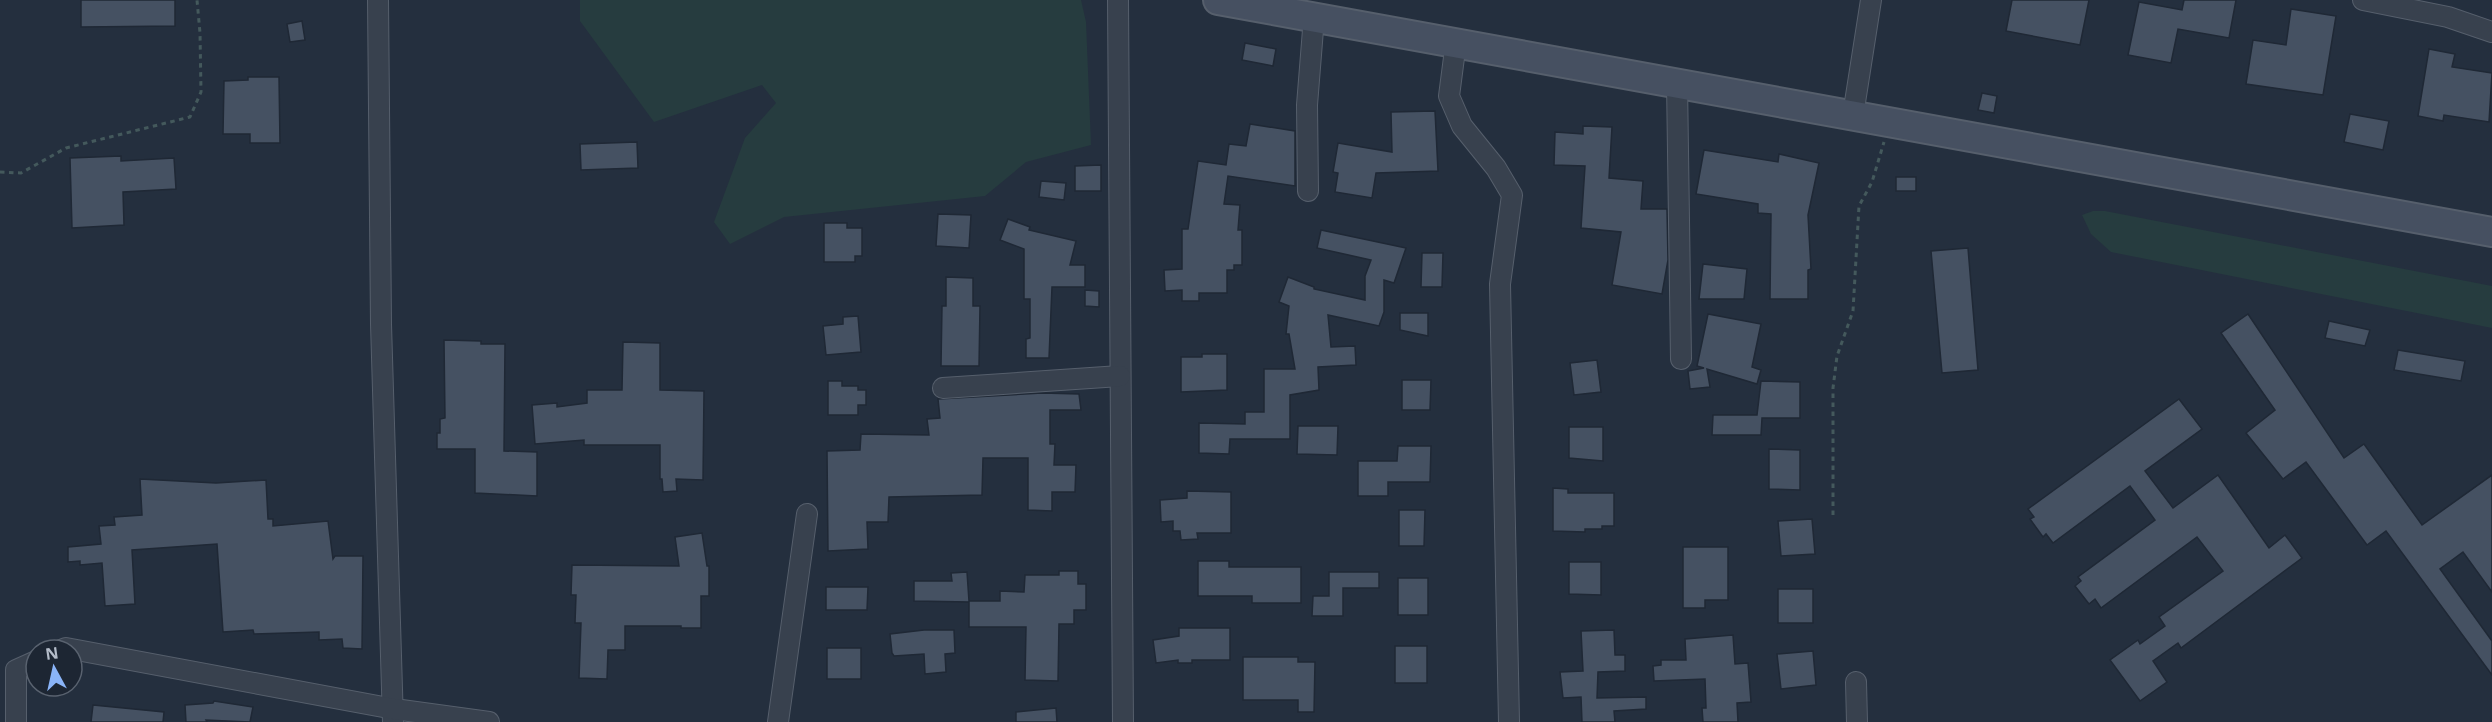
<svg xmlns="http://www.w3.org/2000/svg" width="2492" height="722" viewBox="0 0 2492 722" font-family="'Open Sans',sans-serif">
<rect width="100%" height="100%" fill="#242f3e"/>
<g fill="#263c3f">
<path d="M 580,0 L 1081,0 L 1086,22 L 1091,145 L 1026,162 L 985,196 L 784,217 L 730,244 L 714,222 L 745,138 L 776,103 L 762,85 L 654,122 L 580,21 Z"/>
<path d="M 2093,211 L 2105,211 L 2492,286 L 2492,328 L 2111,252 L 2091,234 L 2082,215 Z"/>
</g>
<g fill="#455162" stroke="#1f2835" stroke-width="1.5">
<path d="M 81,0 L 175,0 L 175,26 L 81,27 Z"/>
<path d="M 2012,0 L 2089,0 L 2080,45 L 2006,31 Z"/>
<path d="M 2184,0 L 2236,0 L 2229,38 L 2178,29 L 2171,63 L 2128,55 L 2139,2 L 2182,10 Z"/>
<path d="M 2291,9 L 2336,16 L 2323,95 L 2246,84 L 2253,40 L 2286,45 Z"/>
<path d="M 302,21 L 305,40 L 290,42 L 287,24 Z"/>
<path d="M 1245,43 L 1276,49 L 1273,66 L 1242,60 Z"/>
<path d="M 2429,49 L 2455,54 L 2452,67 L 2492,73 L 2489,122 L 2444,115 L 2443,121 L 2418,116 Z"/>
<path d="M 248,77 L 279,77 L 280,143 L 250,143 L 250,134 L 223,134 L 224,81 L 248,80 Z"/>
<path d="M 1982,93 L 1997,96 L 1994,113 L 1978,110 Z"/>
<path d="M 1435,111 L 1438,171 L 1376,173 L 1372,198 L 1335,192 L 1338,173 L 1333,172 L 1338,143 L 1392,152 L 1391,112 Z"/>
<path d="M 2350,114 L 2389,121 L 2383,150 L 2344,142 Z"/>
<path d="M 1250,124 L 1295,131 L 1295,186 L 1228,176 L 1224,204 L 1240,205 L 1238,230 L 1242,230 L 1242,265 L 1234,265 L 1234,270 L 1227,270 L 1227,293 L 1199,293 L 1199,301 L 1182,301 L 1182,290 L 1165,291 L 1164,270 L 1182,269 L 1182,229 L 1188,229 L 1198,161 L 1226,165 L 1229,144 L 1246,146 Z"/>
<path d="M 1583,126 L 1612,127 L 1609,178 L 1643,181 L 1641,209 L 1667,209 L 1668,260 L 1662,294 L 1612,285 L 1621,232 L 1581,228 L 1585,166 L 1554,165 L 1555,132 L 1583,134 Z"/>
<path d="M 637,142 L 638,168 L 581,170 L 580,144 Z"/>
<path d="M 1704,150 L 1778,162 L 1779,154 L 1819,163 L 1808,215 L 1811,269 L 1808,270 L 1808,299 L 1770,299 L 1771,214 L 1758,213 L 1758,204 L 1696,194 Z"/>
<path d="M 121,156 L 121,161 L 174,158 L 176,189 L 123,192 L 124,225 L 72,228 L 70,158 Z"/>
<path d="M 1101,165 L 1101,191 L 1075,191 L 1075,166 Z"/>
<rect x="1896" y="177" width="20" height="14"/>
<path d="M 1041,181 L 1066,183 L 1064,200 L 1039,197 Z"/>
<path d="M 938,214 L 971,215 L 969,248 L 936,246 Z"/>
<path d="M 1008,219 L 1030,227 L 1029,230 L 1076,241 L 1070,265 L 1085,265 L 1085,287 L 1052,287 L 1049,358 L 1026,358 L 1026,339 L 1030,338 L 1030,299 L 1024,299 L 1024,249 L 1000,240 Z"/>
<path d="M 824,223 L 847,223 L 847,228 L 862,228 L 862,256 L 855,256 L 855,262 L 824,262 Z"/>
<path d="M 1321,230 L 1406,248 L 1394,283 L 1384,280 L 1384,312 L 1379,326 L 1328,315 L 1331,347 L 1355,346 L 1356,365 L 1318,367 L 1319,390 L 1290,395 L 1290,439 L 1230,439 L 1229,454 L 1199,453 L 1199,423 L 1245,424 L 1245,412 L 1264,412 L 1264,369 L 1295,369 L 1289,334 L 1286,334 L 1289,306 L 1279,302 L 1288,277 L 1314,287 L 1314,289 L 1365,300 L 1365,276 L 1371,260 L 1317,248 Z"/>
<path d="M 1968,248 L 1978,370 L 1942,373 L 1931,251 Z"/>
<path d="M 1422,253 L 1443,253 L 1442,287 L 1421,287 Z"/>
<path d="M 1703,264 L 1747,269 L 1744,299 L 1699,299 Z"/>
<path d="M 946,277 L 973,278 L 973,306 L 980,306 L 979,366 L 941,366 L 942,306 L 946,306 Z"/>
<path d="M 1085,290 L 1099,291 L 1099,307 L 1085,306 Z"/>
<path d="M 1400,313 L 1428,313 L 1428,336 L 1400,330 Z"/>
<path d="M 1708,314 L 1761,324 L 1752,367 L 1761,370 L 1757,384 L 1707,369 L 1710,387 L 1690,389 L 1688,371 L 1704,368 L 1697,366 Z"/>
<path d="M 2248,314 L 2344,458 L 2364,444 L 2422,525 L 2492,475 L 2492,592 L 2463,552 L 2440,569 L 2492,641 L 2492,675 L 2386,531 L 2367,545 L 2306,462 L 2283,479 L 2246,433 L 2275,410 L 2221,333 Z"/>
<path d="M 858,316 L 861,352 L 826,355 L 823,326 L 843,324 L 843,317 Z"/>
<path d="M 2329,321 L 2370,330 L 2365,346 L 2325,338 Z"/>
<path d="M 444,340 L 481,341 L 481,344 L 505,344 L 504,451 L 537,452 L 537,496 L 475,493 L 475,449 L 437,449 L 437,433 L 440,433 L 440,419 L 445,418 Z"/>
<path d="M 623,342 L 660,343 L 660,390 L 704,391 L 703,480 L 676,479 L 677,491 L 663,492 L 662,479 L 660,479 L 660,445 L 584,445 L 584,440 L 535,444 L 532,405 L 557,403 L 557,407 L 587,403 L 587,390 L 622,390 Z"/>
<path d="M 2398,350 L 2465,361 L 2461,381 L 2394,370 Z"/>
<path d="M 1202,354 L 1227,354 L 1227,390 L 1181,392 L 1181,357 L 1202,357 Z"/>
<path d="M 1597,360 L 1601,392 L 1574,395 L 1570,363 Z"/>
<path d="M 1402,380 L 1431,380 L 1430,410 L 1402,410 Z"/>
<path d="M 828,381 L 842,381 L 842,386 L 858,386 L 858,390 L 866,390 L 866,405 L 858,405 L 858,415 L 828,415 Z"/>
<path d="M 1761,381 L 1800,382 L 1800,418 L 1762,418 L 1761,435 L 1712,435 L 1713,415 L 1757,415 Z"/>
<path d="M 1042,393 L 1079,394 L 1081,410 L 1050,410 L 1050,444 L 1055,444 L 1054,465 L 1076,465 L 1075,492 L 1052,492 L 1052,511 L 1028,510 L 1028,458 L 983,458 L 982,495 L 889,497 L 888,522 L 867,522 L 868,549 L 828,551 L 827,451 L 860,450 L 861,434 L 929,435 L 927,419 L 940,418 L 938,399 Z"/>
<path d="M 2179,399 L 2202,429 L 2145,471 L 2173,508 L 2218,475 L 2269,548 L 2285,535 L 2302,558 L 2181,648 L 2178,643 L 2153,661 L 2167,682 L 2140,701 L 2110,660 L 2138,640 L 2140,644 L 2165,626 L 2159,617 L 2223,571 L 2197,537 L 2101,608 L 2095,599 L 2089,604 L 2075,586 L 2081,581 L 2078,577 L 2155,520 L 2130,486 L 2053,543 L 2046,534 L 2043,537 L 2030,519 L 2034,517 L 2028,509 Z"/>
<path d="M 1298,426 L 1338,426 L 1337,455 L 1297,454 Z"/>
<path d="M 1569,427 L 1603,427 L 1603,461 L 1569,458 Z"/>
<path d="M 1398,446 L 1431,446 L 1430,482 L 1388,482 L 1388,496 L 1358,496 L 1358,461 L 1397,461 Z"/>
<path d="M 1769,449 L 1800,450 L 1800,490 L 1769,489 Z"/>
<path d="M 140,479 L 216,483 L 266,480 L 268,519 L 273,519 L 273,526 L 328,521 L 333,559 L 335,556 L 363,556 L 362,649 L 343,648 L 342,639 L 319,640 L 319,632 L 254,634 L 253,630 L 223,632 L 217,544 L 132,550 L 135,604 L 105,606 L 102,563 L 80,565 L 80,561 L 68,562 L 68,547 L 101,544 L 99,526 L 115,525 L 114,517 L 142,515 Z"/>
<path d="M 1553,488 L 1568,489 L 1568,493 L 1614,493 L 1614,526 L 1602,526 L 1602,529 L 1585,529 L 1585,532 L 1553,531 Z"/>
<path d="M 1187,491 L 1231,492 L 1231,533 L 1197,533 L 1198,539 L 1181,540 L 1180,531 L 1173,531 L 1173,521 L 1161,522 L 1160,500 L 1187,498 Z"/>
<path d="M 1399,510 L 1425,510 L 1424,546 L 1399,546 Z"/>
<path d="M 1812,519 L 1815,554 L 1781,556 L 1778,521 Z"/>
<path d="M 702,533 L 707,566 L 709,566 L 709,596 L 701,596 L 701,628 L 681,628 L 681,626 L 625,626 L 625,650 L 608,650 L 607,679 L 579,678 L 581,623 L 575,623 L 576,595 L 571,595 L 572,565 L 679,566 L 675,537 Z"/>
<path d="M 1683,547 L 1728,547 L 1728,600 L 1705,600 L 1705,608 L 1683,608 Z"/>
<path d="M 1198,561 L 1229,561 L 1229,567 L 1301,567 L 1301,603 L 1252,603 L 1252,596 L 1198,596 Z"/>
<path d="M 1569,562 L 1601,562 L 1601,595 L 1569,594 Z"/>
<path d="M 1059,571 L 1078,571 L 1078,584 L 1086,584 L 1086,610 L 1074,610 L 1074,624 L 1059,624 L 1058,681 L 1025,680 L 1026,627 L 969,627 L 969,602 L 914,601 L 914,581 L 952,581 L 951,573 L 967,572 L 969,601 L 1000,601 L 1000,591 L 1024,592 L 1025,575 L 1059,575 Z"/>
<path d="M 1329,572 L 1379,572 L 1379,588 L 1343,588 L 1343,616 L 1312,616 L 1313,596 L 1329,596 Z"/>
<rect x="1398" y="578" width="30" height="37"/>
<path d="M 826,587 L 868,587 L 867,610 L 826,610 Z"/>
<rect x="1778" y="589" width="35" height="34"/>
<path d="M 1179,628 L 1230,628 L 1230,660 L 1192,660 L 1192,663 L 1178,663 L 1178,660 L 1156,663 L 1153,640 L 1179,636 Z"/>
<path d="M 924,630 L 954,630 L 955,653 L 945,654 L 946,672 L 925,674 L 924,654 L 894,656 L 892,653 L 890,634 Z"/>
<path d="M 1614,630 L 1615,655 L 1625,655 L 1625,671 L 1598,672 L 1597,698 L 1646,697 L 1646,709 L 1614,711 L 1615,722 L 1582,722 L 1581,697 L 1563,698 L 1560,672 L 1583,671 L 1581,631 Z"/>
<path d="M 1733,635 L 1735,664 L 1748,663 L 1751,702 L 1737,703 L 1738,722 L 1703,722 L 1702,708 L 1706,708 L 1705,679 L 1654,681 L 1653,666 L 1661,665 L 1661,660 L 1686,660 L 1685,639 Z"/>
<rect x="1395" y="646" width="32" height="37"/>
<rect x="827" y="648" width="34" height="31"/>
<path d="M 1813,651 L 1816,685 L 1781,689 L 1777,654 Z"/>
<path d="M 1243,657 L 1298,657 L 1298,662 L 1315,662 L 1314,712 L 1298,712 L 1298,700 L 1243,700 Z"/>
<path d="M 214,701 L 253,707 L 250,722 L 206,720 L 207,722 L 186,722 L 185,705 L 213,703 Z"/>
<path d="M 93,705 L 164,712 L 163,722 L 91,722 Z"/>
<path d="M 1056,708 L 1057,722 L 1016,722 L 1016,712 Z"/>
</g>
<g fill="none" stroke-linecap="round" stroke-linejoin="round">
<g stroke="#565f6c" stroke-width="22">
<g id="street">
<path d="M 378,0 L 381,324 L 393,722"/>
<path d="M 1118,0 L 1123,722"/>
<path d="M 2363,0 L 2448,17 L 2492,32"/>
<path d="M 1456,42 L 1449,96 L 1462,126 L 1496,168 L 1512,195 L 1500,284 L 1509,722"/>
<path d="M 1677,82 L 1681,359"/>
<path d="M 1853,115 L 1871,0"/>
<path d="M 1308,191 L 1307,105 L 1314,17"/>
<path d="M 943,388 L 1120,376"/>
<path d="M 61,650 L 66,648 L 394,709 L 489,722"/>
<path d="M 1856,682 L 1857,722"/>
<path d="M 16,722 L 16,670 L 36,661"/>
<path d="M 778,722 L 807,514"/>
</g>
</g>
<g stroke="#565f6c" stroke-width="32">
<path id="secondary" d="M 1218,0 C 1643,76 2068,152 2492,232"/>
</g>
<g stroke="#44595c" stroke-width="3" stroke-dasharray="4.5 4.5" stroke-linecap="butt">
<path d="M 0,172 L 21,173 L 66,148 L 190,117 L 201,92 L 200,33 L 197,0"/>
<path d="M 1833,515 L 1833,388 L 1837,356 L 1853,311 L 1859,206 L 1872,182 L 1884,142"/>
</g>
<use href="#street" stroke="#38414e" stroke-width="20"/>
<use href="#secondary" stroke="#465061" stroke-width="28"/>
</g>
<g transform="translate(54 668) rotate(352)"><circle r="28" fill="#1d2633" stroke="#59626f" stroke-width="1.5"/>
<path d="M0-4.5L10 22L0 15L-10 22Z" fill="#8ab4f8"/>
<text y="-9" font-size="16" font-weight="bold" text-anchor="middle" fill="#b4bcc9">N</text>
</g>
</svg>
